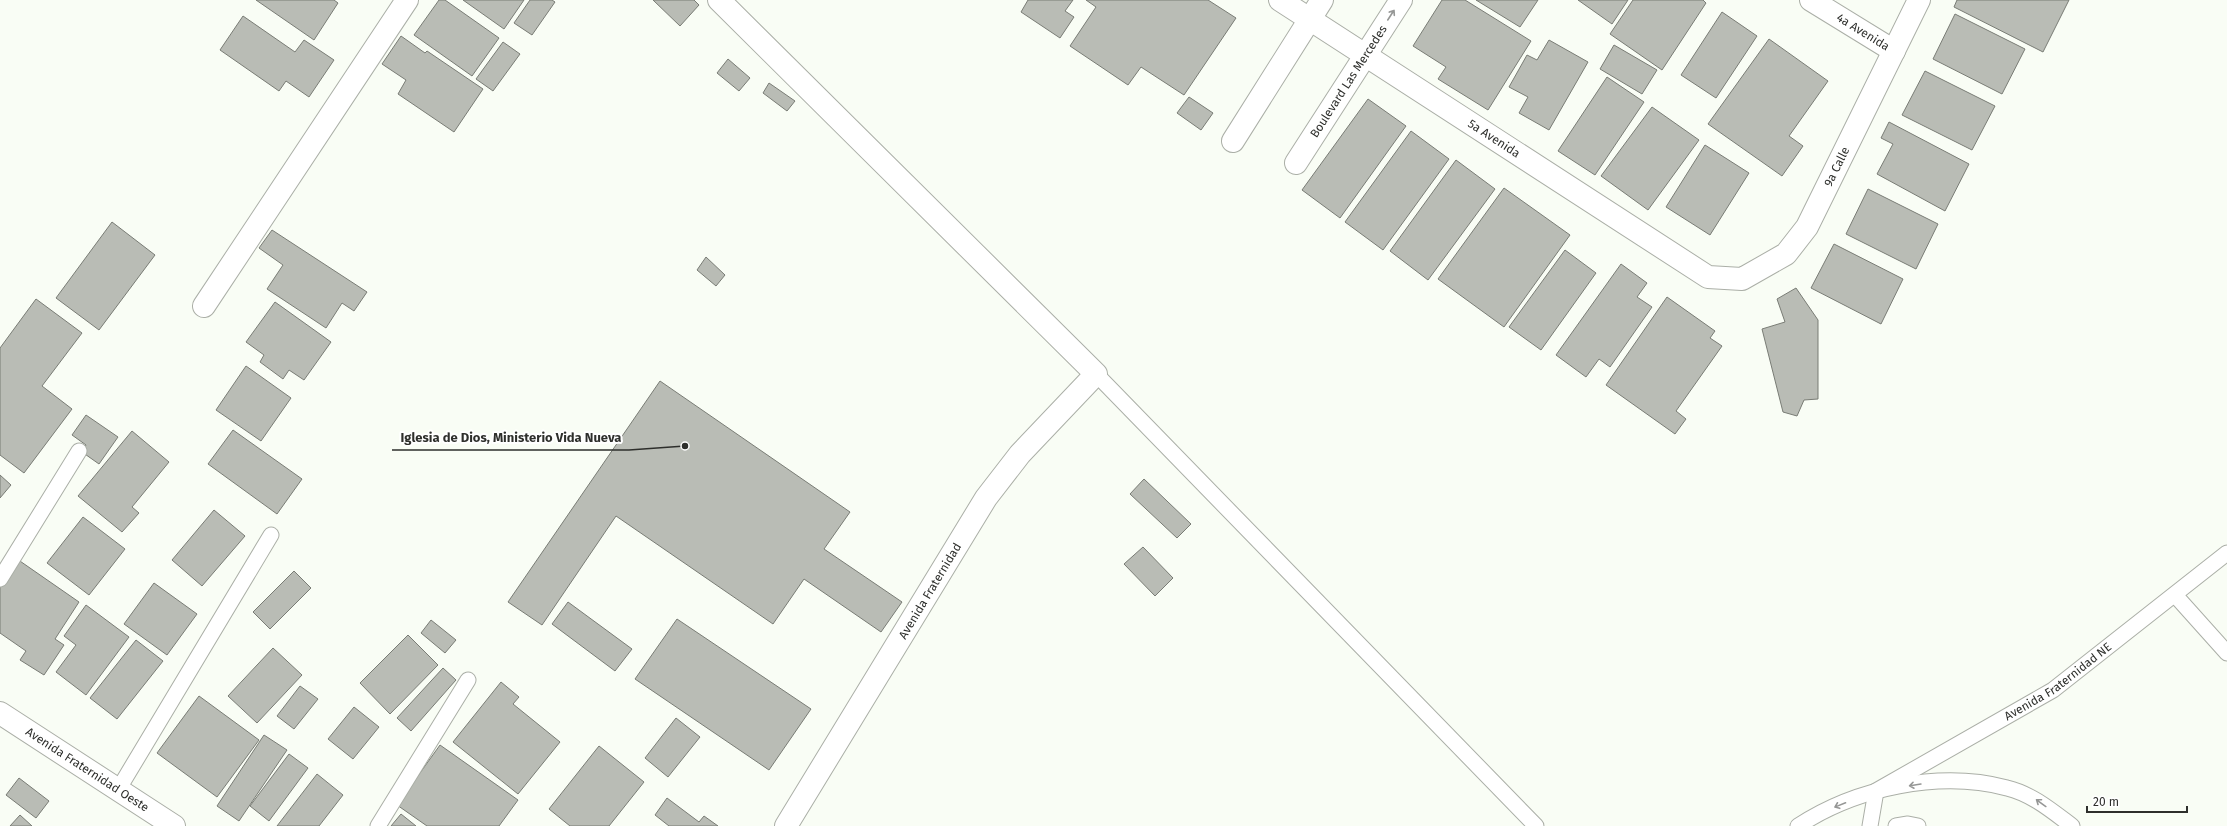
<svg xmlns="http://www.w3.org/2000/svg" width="2227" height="826" viewBox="0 0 2227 826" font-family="'Fira Sans',sans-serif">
<rect width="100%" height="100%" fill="#f9fdf5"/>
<g fill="#b9bcb5" stroke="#797c75">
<path d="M 256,0 L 334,0 L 338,3 L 314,40 Z"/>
<path d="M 439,0 L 445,0 L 499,38 L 472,76 L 414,35 Z"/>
<path d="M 463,0 L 524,0 L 504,29 Z"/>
<path d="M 530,0 L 552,0 L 555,2 L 532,35 L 514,23 Z"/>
<path d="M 653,0 L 694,0 L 699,5 L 680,26 Z"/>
<path d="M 1028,0 L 1073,0 L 1065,11 L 1074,17 L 1060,38 L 1021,12 Z"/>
<path d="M 1086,0 L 1208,0 L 1236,18 L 1184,95 L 1141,67 L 1128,85 L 1070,46 L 1096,7 Z"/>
<path d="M 1442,0 L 1465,0 L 1531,41 L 1488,110 L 1438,79 L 1446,67 L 1413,46 Z"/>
<path d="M 1476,0 L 1538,0 L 1520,27 Z"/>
<path d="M 1578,0 L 1628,0 L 1612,24 Z"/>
<path d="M 1633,0 L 1703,0 L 1706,3 L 1662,70 L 1610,34 Z"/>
<path d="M 1957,0 L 2069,0 L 2043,52 L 1954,7 Z"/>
<path d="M 1722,12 L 1757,36 L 1716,98 L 1681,75 Z"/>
<path d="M 1955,14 L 2025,49 L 2002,94 L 1933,59 Z"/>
<path d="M 243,16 L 295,52 L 304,40 L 334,60 L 309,97 L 286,81 L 279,91 L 220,50 Z"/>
<path d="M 401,36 L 425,53 L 427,51 L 483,89 L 454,132 L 398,94 L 406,80 L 382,64 Z"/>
<path d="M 1769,39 L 1828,81 L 1789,136 L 1803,146 L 1782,176 L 1708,124 Z"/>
<path d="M 1549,40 L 1588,62 L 1549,130 L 1519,113 L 1528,97 L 1509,87 L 1527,55 L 1537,60 Z"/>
<path d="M 503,42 L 520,54 L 493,91 L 476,79 Z"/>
<path d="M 1614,45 L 1657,70 L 1642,94 L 1600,69 Z"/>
<path d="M 728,59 L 750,78 L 739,91 L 717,73 Z"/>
<path d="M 1925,71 L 1995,106 L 1972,150 L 1902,115 Z"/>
<path d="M 1607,77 L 1644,102 L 1595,175 L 1558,151 Z"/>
<path d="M 769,83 L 795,101 L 787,111 L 763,93 Z"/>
<path d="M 1189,97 L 1213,113 L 1201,130 L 1177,113 Z"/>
<path d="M 1368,99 L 1406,126 L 1340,218 L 1302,190 Z"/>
<path d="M 1652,107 L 1699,140 L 1648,210 L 1601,176 Z"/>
<path d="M 1889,122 L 1969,164 L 1945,211 L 1877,174 L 1893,144 L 1881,138 Z"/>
<path d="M 1411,131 L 1449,159 L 1383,250 L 1345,222 Z"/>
<path d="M 1705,145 L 1749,173 L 1710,235 L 1666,207 Z"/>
<path d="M 1456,160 L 1495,189 L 1428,280 L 1390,251 Z"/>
<path d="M 1504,188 L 1570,235 L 1504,327 L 1438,279 Z"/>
<path d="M 1868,189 L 1938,224 L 1916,269 L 1846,234 Z"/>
<path d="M 112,222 L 155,255 L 99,330 L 56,298 Z"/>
<path d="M 272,230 L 367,292 L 354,311 L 342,303 L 326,328 L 267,289 L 283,265 L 259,248 Z"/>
<path d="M 1834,244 L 1903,279 L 1881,324 L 1811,288 Z"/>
<path d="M 1565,250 L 1596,273 L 1541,350 L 1509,327 Z"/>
<path d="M 706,257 L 725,275 L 716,286 L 697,270 Z"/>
<path d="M 1621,264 L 1647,283 L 1637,297 L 1652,307 L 1610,367 L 1599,359 L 1586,377 L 1556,355 Z"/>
<path d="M 1796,288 L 1818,320 L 1818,399 L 1804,400 L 1797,416 L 1783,412 L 1762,329 L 1785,322 L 1777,299 Z"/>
<path d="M 1667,297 L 1715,331 L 1710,338 L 1722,346 L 1676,411 L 1686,419 L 1675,434 L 1606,385 Z"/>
<path d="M 36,299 L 82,333 L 42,386 L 72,409 L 24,473 L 0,455 L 0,348 Z"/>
<path d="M 275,302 L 331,342 L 304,380 L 289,370 L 283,379 L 260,362 L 264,355 L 246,342 Z"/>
<path d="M 246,366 L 291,398 L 261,441 L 216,410 Z"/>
<path d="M 660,381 L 850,512 L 824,549 L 902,602 L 881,632 L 804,579 L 773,624 L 616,516 L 542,625 L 508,602 Z"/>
<path d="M 86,415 L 118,437 L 99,464 L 82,452 L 86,445 L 72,435 Z"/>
<path d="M 233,430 L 302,479 L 277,514 L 208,464 Z"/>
<path d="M 132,431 L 169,462 L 132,507 L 139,513 L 122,532 L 78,496 Z"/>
<path d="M 0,475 L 11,485 L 0,498 Z"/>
<path d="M 1144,479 L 1191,524 L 1177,538 L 1130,494 Z"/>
<path d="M 214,510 L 245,536 L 202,586 L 172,560 Z"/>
<path d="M 83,517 L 125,549 L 89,595 L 47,563 Z"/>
<path d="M 1143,547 L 1173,578 L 1155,596 L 1124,564 Z"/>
<path d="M 17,559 L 79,602 L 55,639 L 64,645 L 44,675 L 20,660 L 26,651 L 0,633 L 0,585 Z"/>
<path d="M 294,571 L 311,588 L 270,629 L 253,612 Z"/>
<path d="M 154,583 L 197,614 L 167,655 L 124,624 Z"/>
<path d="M 568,602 L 632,649 L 615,671 L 552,624 Z"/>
<path d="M 86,605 L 129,637 L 86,695 L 56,672 L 76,645 L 64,636 Z"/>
<path d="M 677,619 L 811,709 L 769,770 L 635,679 Z"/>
<path d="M 431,620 L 456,640 L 445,653 L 421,633 Z"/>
<path d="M 408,635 L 438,665 L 390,714 L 360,683 Z"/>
<path d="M 136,640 L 163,661 L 117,719 L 90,698 Z"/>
<path d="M 273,648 L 302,675 L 257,723 L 228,696 Z"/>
<path d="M 443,668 L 456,680 L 411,731 L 397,718 Z"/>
<path d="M 501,682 L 519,697 L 513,704 L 560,742 L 518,794 L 453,742 Z"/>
<path d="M 300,686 L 318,699 L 294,729 L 277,716 Z"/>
<path d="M 199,696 L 259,740 L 217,797 L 157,753 Z"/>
<path d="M 354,707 L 379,727 L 353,759 L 328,739 Z"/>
<path d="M 676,718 L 700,737 L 668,777 L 645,758 Z"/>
<path d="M 264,735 L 287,750 L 239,821 L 217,806 Z"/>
<path d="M 440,745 L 518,800 L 499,826 L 427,826 L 397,805 Z"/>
<path d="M 599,746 L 644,782 L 609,826 L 570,826 L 549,809 Z"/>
<path d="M 289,754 L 308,768 L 269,821 L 250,806 Z"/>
<path d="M 317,774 L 343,795 L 319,826 L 277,826 Z"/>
<path d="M 19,778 L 49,801 L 36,818 L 6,795 Z"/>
<path d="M 667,798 L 699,822 L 704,816 L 718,826 L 669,826 L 655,815 Z"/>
<path d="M 401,814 L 416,826 L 391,826 Z"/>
<path d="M 20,815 L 32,826 L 10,826 Z"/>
</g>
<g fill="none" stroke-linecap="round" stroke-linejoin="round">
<g stroke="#abafa7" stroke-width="17">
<g id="service">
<path d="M 1096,374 L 1536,826"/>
<path d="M 0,579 L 79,451"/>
<path d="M 2175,595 L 2227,653"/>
<path d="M 118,790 L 271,535"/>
<path d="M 378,826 L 468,680"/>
<path d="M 1798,826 C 1856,788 1939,770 2007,788 C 2032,794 2052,811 2072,826"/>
<path id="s1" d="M 1870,826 L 1876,791 L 2053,690 L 2227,553"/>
<path d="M 1896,826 L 1908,824 L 1918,826"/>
</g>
</g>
<g stroke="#abafa7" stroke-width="24">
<g id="minor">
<path d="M 719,0 L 1096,374 L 1020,454 L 986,498 L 786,826"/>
<path id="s2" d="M 1280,0 L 1708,277 L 1742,279 L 1786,254 L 1807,227 L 1919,0"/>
<path id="s3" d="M 1811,0 L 1894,51"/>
<path d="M 1233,141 L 1322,0"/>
<path id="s4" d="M 1296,163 L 1401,0"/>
<path d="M 204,306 L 407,0"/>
<path id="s5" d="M 0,713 L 174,826"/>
</g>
</g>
<use href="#service" stroke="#fff" stroke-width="15"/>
<use href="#minor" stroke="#fff" stroke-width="22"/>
</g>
<defs><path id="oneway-shaft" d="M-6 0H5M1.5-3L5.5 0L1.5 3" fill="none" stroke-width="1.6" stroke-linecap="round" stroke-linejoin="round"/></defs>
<g stroke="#969796">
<use href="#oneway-shaft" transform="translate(1391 15) rotate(-57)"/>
<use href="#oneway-shaft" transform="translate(1915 785) rotate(171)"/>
<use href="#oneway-shaft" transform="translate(2041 803) rotate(-144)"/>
<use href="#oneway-shaft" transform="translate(1840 805) rotate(158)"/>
</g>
<g text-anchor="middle" stroke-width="4" stroke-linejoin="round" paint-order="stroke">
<g font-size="12" fill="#2e2f2c" stroke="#fff">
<text dy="4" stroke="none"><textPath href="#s3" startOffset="61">4a Avenida</textPath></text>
<text dy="4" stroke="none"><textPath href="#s4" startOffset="97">Boulevard Las Mercedes</textPath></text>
<text dy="4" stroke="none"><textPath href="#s2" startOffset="255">5a Avenida</textPath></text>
<text dy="4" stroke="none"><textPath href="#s2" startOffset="696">9a Calle</textPath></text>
<text transform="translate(930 591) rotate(-59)" y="4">Avenida Fraternidad</text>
<text dy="4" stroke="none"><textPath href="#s1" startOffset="248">Avenida Fraternidad NE</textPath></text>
<text dy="4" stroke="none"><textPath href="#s5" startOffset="104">Avenida Fraternidad Oeste</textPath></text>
</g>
</g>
<path fill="none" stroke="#2e2f2c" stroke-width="1.5" d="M685 446L629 450H392"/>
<circle fill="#2e2f2c" stroke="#fff" stroke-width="1.5" cx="685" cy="446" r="4"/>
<g font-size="13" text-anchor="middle" font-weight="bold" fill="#2e2f2c" stroke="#fff" stroke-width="4" stroke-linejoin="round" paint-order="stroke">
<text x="511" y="442">Iglesia de Dios, Ministerio Vida Nueva</text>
</g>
<path d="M2087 806v6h100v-6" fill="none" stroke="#2e2f2c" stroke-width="2"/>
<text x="2093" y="806" font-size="12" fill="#2e2f2c" stroke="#ffffff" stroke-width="3" paint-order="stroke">20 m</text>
</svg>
